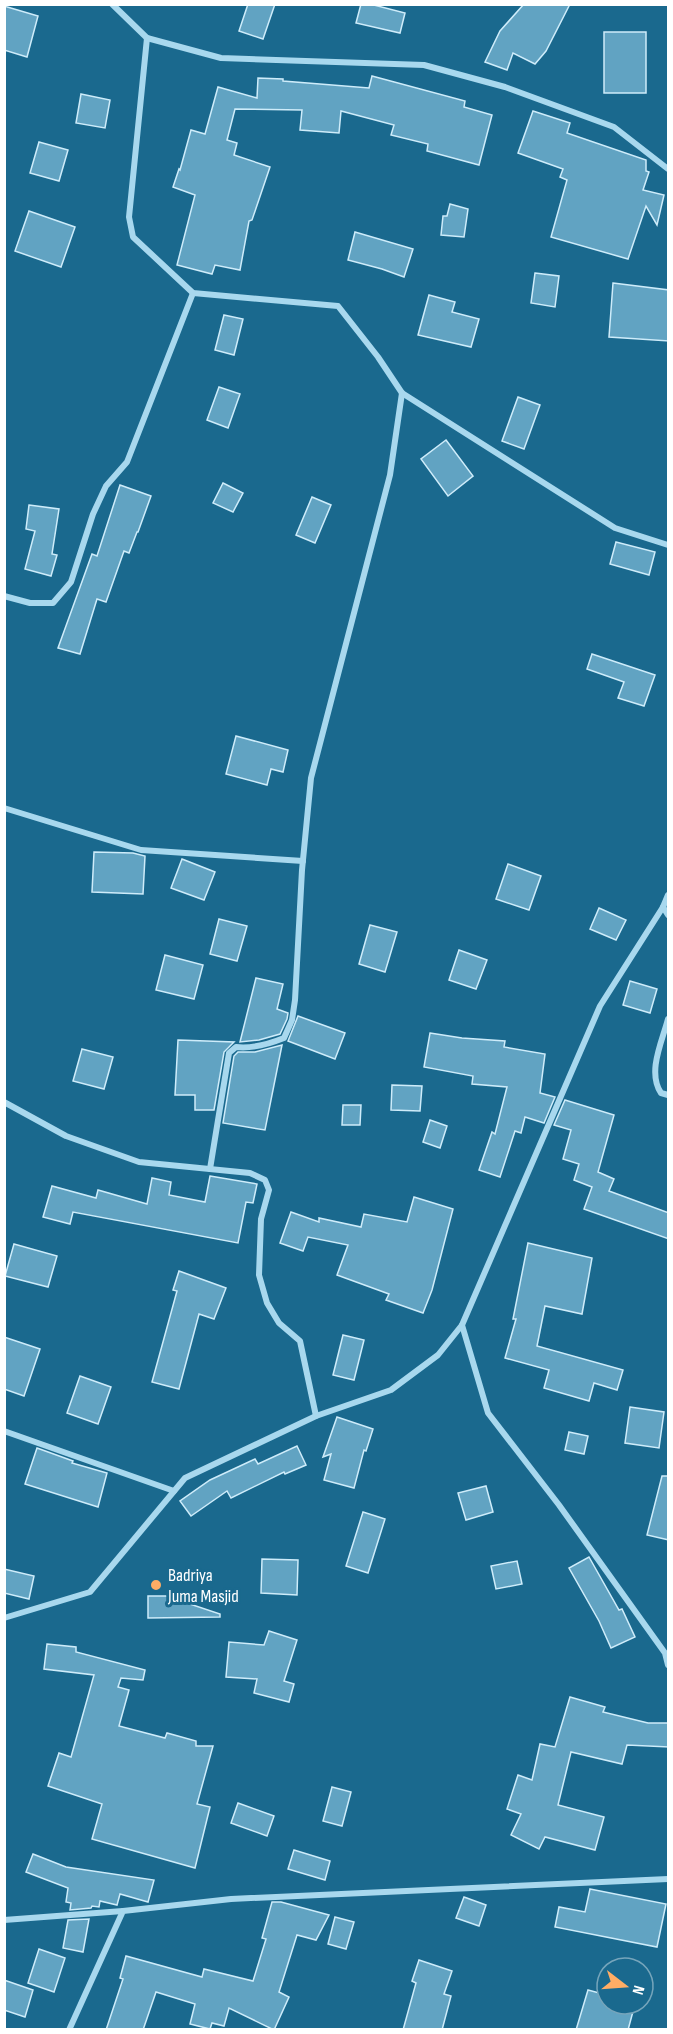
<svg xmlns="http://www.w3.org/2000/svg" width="673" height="2034" viewBox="0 0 673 2034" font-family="'Sofia Sans Condensed',sans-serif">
<rect width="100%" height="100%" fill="#1a698e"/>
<g fill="#61a3c2" stroke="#ceecfa" stroke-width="1.5">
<path d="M 248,4 L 275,4 L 263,39 L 239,31 Z"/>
<path d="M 361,4 L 370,4 L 405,13 L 400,33 L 356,23 Z"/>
<path d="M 524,4 L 570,4 L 546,51 L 535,64 L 513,53 L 507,70 L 485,62 L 500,31 Z"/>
<path d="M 4,6 L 38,16 L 27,57 L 4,50 Z"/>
<rect x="604" y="32" width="42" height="61"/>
<path d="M 372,76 L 465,101 L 464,107 L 492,115 L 479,165 L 427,151 L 428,144 L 391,135 L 394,125 L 341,111 L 339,133 L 300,130 L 302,110 L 235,109 L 227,140 L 237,143 L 234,155 L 270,167 L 252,220 L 249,221 L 240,270 L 215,265 L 212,274 L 177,265 L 195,195 L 173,187 L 179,169 L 180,170 L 191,130 L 205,134 L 218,87 L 257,98 L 258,78 L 283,79 L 283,81 L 369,88 Z"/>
<path d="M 81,94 L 110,100 L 105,128 L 76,123 Z"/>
<path d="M 533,111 L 570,123 L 567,133 L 646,160 L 646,171 L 649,172 L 643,190 L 664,195 L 657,225 L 646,206 L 628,259 L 551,237 L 567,180 L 560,177 L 563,169 L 518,153 Z"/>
<path d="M 39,142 L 68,150 L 59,181 L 30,173 Z"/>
<path d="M 450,204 L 468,209 L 464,237 L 441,235 L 443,216 L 447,216 Z"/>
<path d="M 29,211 L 75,227 L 61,267 L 15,251 Z"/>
<path d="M 355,232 L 413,249 L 404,277 L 382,269 L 348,260 Z"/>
<path d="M 535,273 L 559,276 L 555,307 L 531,303 Z"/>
<path d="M 613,283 L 669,290 L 669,341 L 609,337 Z"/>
<path d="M 429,295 L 455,302 L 452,312 L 479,319 L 471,347 L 418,335 Z"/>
<path d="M 224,315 L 243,319 L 234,355 L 215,350 Z"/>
<path d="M 219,387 L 240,394 L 228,428 L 207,420 Z"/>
<path d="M 518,397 L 540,405 L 524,449 L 502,441 Z"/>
<path d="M 446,440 L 473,476 L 448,496 L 421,459 Z"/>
<path d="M 223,483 L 243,493 L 233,512 L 213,503 Z"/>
<path d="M 120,485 L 151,496 L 138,532 L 137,532 L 129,553 L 124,551 L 106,602 L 97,599 L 80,654 L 58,648 L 92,554 L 97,556 Z"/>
<path d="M 312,497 L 331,505 L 315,543 L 296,535 Z"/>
<path d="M 29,505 L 59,509 L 52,554 L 57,555 L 51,576 L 25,569 L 35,531 L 26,529 Z"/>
<path d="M 616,542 L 655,552 L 649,575 L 610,564 Z"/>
<path d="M 592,654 L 655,675 L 644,706 L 618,698 L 624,682 L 587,669 Z"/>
<path d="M 236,736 L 288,750 L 283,772 L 271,769 L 267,785 L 226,774 Z"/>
<path d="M 94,852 L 133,853 L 145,856 L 143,894 L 92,892 Z"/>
<path d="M 182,859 L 215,872 L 204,900 L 171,888 Z"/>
<path d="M 508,864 L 541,876 L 529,910 L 496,899 Z"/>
<path d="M 599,908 L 626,920 L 616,940 L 590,929 Z"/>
<path d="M 219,919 L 247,926 L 237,961 L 210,954 Z"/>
<path d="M 370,925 L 397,932 L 385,972 L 359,964 Z"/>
<path d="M 459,950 L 487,960 L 476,989 L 449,980 Z"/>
<path d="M 165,955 L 203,965 L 194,999 L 156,990 Z"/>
<path d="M 256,978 L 283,984 L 277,1009 L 288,1013 L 287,1019 L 280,1034 L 259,1040 L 240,1042 Z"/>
<path d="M 630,981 L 657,989 L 650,1013 L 623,1005 Z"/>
<path d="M 298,1016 L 345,1033 L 335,1059 L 288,1041 Z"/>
<path d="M 430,1033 L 462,1038 L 505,1041 L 504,1047 L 545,1054 L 540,1093 L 555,1097 L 544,1123 L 525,1117 L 521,1133 L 515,1131 L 500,1177 L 479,1170 L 492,1132 L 495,1134 L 507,1087 L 472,1084 L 473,1076 L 424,1067 Z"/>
<path d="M 178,1040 L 234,1042 L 224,1052 L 214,1110 L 195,1110 L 195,1095 L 175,1095 Z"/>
<path d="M 282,1045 L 265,1130 L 223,1123 L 234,1056 L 238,1052 L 255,1052 Z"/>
<path d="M 82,1049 L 113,1057 L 104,1089 L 73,1081 Z"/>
<path d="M 392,1085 L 422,1086 L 420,1111 L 391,1110 Z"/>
<path d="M 565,1100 L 614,1115 L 598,1172 L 614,1179 L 609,1191 L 669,1213 L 669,1239 L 584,1209 L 592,1187 L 574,1180 L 579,1164 L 563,1159 L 571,1130 L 554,1125 Z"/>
<path d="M 343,1105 L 361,1105 L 360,1125 L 342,1125 Z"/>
<path d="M 430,1120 L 447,1126 L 440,1148 L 423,1142 Z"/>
<path d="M 210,1176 L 257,1184 L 253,1203 L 246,1202 L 238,1243 L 73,1212 L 70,1224 L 43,1217 L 52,1186 L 96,1198 L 98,1190 L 147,1204 L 152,1178 L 171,1182 L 169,1195 L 205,1202 Z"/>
<path d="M 414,1197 L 453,1209 L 432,1290 L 423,1313 L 386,1300 L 389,1294 L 337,1275 L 348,1245 L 308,1237 L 303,1251 L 280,1243 L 291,1212 L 319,1222 L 319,1218 L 361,1227 L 364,1214 L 407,1222 Z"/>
<path d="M 528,1243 L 592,1258 L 582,1314 L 545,1306 L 537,1346 L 623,1370 L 617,1390 L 594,1383 L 589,1401 L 544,1388 L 549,1370 L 505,1358 L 516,1319 L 513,1319 Z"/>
<path d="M 14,1244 L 57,1256 L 48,1287 L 5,1276 Z"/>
<path d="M 179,1271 L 226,1288 L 214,1319 L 199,1314 L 179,1389 L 152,1382 L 177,1291 L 173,1290 Z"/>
<path d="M 343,1335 L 364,1340 L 354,1380 L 333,1375 Z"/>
<path d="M 4,1337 L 40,1349 L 24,1396 L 4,1389 Z"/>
<path d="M 80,1376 L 111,1387 L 98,1424 L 67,1413 Z"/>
<path d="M 630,1407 L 664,1412 L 659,1448 L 625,1443 Z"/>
<path d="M 337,1417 L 373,1429 L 366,1451 L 364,1450 L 354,1488 L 324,1480 L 331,1454 L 323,1457 Z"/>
<path d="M 569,1432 L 588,1436 L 584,1454 L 565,1450 Z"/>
<path d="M 297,1446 L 306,1465 L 285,1474 L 284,1472 L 231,1498 L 227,1491 L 191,1516 L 180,1501 L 210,1480 L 255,1459 L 258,1464 Z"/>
<path d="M 37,1448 L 73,1461 L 72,1463 L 107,1473 L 98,1507 L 25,1484 Z"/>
<path d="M 662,1476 L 669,1476 L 669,1540 L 647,1535 Z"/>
<path d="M 486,1486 L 493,1512 L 466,1520 L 458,1493 Z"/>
<path d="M 363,1512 L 385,1519 L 368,1573 L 346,1566 Z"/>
<path d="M 589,1557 L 619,1610 L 622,1609 L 635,1637 L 611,1648 L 599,1621 L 569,1568 Z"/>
<path d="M 262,1559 L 298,1560 L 297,1595 L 261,1593 Z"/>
<path d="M 517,1561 L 522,1584 L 496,1589 L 491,1566 Z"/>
<path d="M 4,1569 L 34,1576 L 29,1599 L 4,1593 Z"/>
<path d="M 148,1596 L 166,1596 L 220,1614 L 220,1617 L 148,1618 Z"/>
<path d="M 269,1631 L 297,1640 L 284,1681 L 294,1684 L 289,1702 L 254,1693 L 257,1679 L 226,1677 L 229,1642 L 264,1645 Z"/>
<path d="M 47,1644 L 76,1647 L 76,1652 L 145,1670 L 143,1680 L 121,1678 L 118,1687 L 129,1690 L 119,1726 L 165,1738 L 167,1733 L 196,1741 L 196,1746 L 213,1746 L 197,1804 L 210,1807 L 195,1868 L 92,1839 L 102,1804 L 48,1786 L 59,1753 L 71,1757 L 94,1675 L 44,1669 Z"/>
<path d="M 570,1697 L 605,1707 L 603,1712 L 648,1723 L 669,1723 L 669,1747 L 627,1745 L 622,1764 L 571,1752 L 558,1805 L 604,1817 L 595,1850 L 545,1837 L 539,1849 L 511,1835 L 521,1814 L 507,1809 L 518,1775 L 532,1780 L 540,1744 L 555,1747 Z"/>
<path d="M 332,1787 L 351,1792 L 342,1826 L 323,1821 Z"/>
<path d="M 238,1803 L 274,1816 L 267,1836 L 231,1823 Z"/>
<path d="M 294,1850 L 330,1861 L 325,1880 L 288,1869 Z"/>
<path d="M 33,1854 L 66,1867 L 154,1880 L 148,1902 L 120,1894 L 117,1905 L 100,1901 L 99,1907 L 92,1906 L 91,1908 L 70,1910 L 71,1903 L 66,1902 L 68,1888 L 26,1872 Z"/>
<path d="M 590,1889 L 666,1904 L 657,1947 L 555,1927 L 559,1907 L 585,1912 Z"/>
<path d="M 464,1897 L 486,1905 L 479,1926 L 456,1918 Z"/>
<path d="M 272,1902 L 281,1902 L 329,1915 L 316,1940 L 297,1935 L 279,1992 L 289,1997 L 274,2030 L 229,2008 L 224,2026 L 212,2023 L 210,2029 L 190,2024 L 195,2004 L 156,1992 L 143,2030 L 106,2030 L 123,1979 L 120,1978 L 126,1956 L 202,1977 L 204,1969 L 253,1981 L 266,1939 L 262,1938 Z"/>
<path d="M 335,1917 L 354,1922 L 346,1949 L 328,1944 Z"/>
<path d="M 89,1919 L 83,1952 L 63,1948 L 68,1920 Z"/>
<path d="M 39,1949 L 65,1958 L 54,1992 L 28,1983 Z"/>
<path d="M 419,1960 L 452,1971 L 444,1994 L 451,1996 L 442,2030 L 403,2030 L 416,1983 L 412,1981 Z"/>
<path d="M 4,1980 L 33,1990 L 25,2017 L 4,2010 Z"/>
<path d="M 588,1990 L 607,1995 L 607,2004 L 635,2004 L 628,2030 L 576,2030 Z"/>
</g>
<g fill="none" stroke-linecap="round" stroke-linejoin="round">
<g stroke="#a8d8ee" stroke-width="6">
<path d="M 112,4 L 147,38 L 221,58 L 424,65 L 505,87 L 614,127 L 668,169"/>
<path d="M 147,38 L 129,217 L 133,237 L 193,293 L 338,306 L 378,357 L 402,393 L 615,528 L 668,545"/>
<path d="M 4,596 L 30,603 L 53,603 L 71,582 L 93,514 L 106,486 L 127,462 L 193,293"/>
<path d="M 4,808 L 141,850 L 303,861"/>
<path d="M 668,895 L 663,907 L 600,1006 L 462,1325 L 488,1413 L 559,1505 L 665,1653 L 668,1665"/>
<path d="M 663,907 L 668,915"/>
<path d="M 668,1019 C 662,1042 647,1072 661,1093 L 668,1095"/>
<path d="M 4,1102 L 66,1136 L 139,1162 L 250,1173 L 265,1180 L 269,1190 L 261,1219 L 259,1275 L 267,1303 L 279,1323 L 300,1341 L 316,1416"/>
<path d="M 210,1169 L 229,1053 L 236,1047 C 252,1049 269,1044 284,1038 L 292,1020 L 295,1000 L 302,870 L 311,778 L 390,475 L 402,393"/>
<path d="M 4,1431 L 174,1491"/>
<path d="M 4,1618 L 90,1592 L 185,1478 L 316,1416 L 391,1390 L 438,1355 L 462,1325"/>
<path d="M 4,1920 L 123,1911"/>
<path d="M 69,2030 L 123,1911 L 231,1899 L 668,1879"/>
</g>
</g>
<circle fill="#ffad65" stroke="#1a698e" stroke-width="2" cx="156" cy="1585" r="6"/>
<g text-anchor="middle" stroke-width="6" stroke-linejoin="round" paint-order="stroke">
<g font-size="18" fill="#fff" stroke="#1a698e" text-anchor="start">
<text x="168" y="1581">Badriya<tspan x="168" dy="21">Juma Masjid</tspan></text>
</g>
</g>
<rect width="673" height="2034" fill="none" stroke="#ffffff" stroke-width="12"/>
<g transform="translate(625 1986) rotate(107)"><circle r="28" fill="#1a698e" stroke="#76a5bb" stroke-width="1.5"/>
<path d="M0-4.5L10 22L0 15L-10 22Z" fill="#ffad65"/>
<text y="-9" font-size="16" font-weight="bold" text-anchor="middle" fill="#ffffff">N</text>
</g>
</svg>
